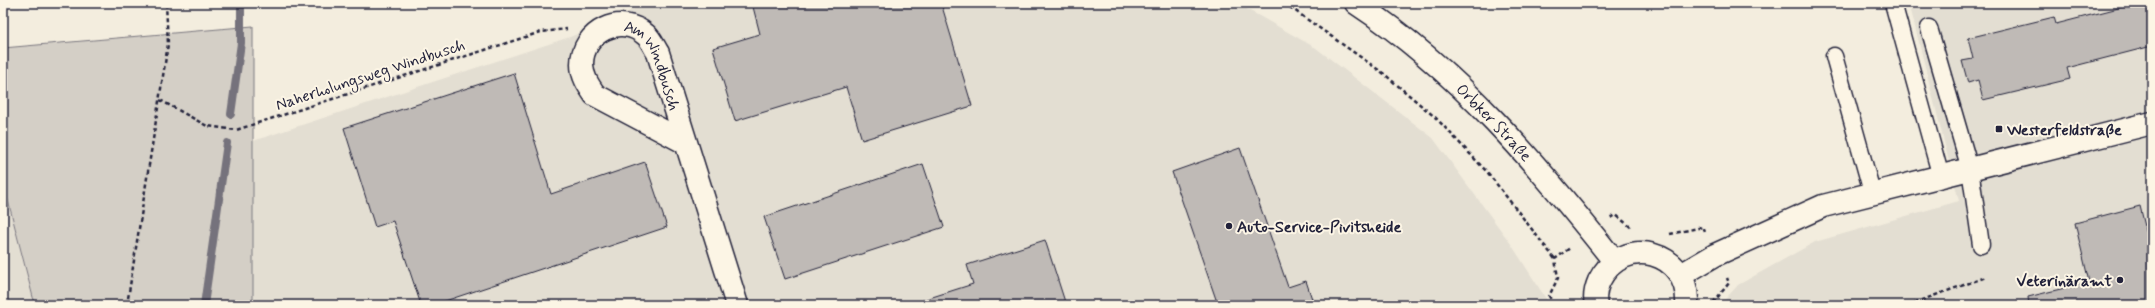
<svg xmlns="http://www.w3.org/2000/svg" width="2155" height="308" viewBox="0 0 2155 308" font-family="Mynerve,sans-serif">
<rect width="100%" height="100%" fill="#f3edde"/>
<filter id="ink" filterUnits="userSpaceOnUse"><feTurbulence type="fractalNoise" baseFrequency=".025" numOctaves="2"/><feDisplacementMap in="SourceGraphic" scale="8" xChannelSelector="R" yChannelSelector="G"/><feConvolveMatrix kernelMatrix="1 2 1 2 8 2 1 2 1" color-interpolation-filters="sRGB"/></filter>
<g filter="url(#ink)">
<g fill="#e3ded2">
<path d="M 648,3 L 1236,3 L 1316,48 L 1433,138 L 1511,244 L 1550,305 L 253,305 L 253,141 L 570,37 Z"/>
<path d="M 1909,3 L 2152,3 L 2152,305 L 1720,305 L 1738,285 L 1815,242 L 1959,201 Z"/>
<path d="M 3,181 L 35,305 L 3,305 Z"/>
</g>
<path fill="#d4cfc6" stroke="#7b7880" d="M 253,26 L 253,305 L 35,305 L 3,181 L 3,48 Z"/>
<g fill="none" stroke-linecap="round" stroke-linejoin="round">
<g stroke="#75727b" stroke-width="8">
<path d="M 231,114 L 241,43 L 241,3"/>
<path d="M 204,305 L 227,143"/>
</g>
</g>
<g fill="#bfbab6" stroke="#22223b">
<path d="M 752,3 L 941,3 L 972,106 L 862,140 L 846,87 L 735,121 L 713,48 L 760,34 Z"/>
<path d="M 2138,3 L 2152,3 L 2152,46 L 2067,68 L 2070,79 L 1983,100 L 1978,80 L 1968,83 L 1962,61 L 1973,59 L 1968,38 L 2054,17 L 2056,24 Z"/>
<path d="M 514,73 L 551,194 L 645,162 L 667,227 L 433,305 L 421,305 L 393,221 L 375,227 L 344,128 Z"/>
<path d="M 1240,148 L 1288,287 L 1306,281 L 1314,305 L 1218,305 L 1172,172 Z"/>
<path d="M 923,164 L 944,227 L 785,279 L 764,217 Z"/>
<path d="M 2140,206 L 2152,255 L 2152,305 L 2029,305 L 2028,297 L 2089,282 L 2075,223 Z"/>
<path d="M 1045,240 L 1066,305 L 924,305 L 923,300 L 973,284 L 967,265 Z"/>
</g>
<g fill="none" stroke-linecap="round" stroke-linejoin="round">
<g stroke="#22223b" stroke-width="19">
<g id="lane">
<path d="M 1893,3 L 1941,177"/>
<path d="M 1929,28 L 1970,169 L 1981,245"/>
<path d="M 1834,56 L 1872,192"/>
</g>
</g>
<g stroke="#22223b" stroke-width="25">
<g id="street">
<path id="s1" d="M 686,143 L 595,95 C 588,85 582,76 582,64 C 582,32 621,12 646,35 C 651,39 654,47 658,53 L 737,305"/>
</g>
</g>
<g stroke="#22223b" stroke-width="25">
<g id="secondary">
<path id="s2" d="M 1356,3 C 1458,70 1539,166 1614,261"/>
<path d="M 1681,275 L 1715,255 L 1823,206 L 2152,123"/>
<path d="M 1596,305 C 1594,297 1596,288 1599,281 C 1623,233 1690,251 1687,305"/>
</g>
</g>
<g stroke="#22223b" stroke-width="2.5" stroke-dasharray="4 3" stroke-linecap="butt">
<path d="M 1284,3 L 1383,73 L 1436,118 L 1488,173 L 1555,259"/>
<path d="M 160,100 L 207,126 L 236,130 L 541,32 L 567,29"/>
<path d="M 1611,218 L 1616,215 L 1633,229"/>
<path d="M 1670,234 L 1703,227 L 1705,232"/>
<path d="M 1713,303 L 1729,283 L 1727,278"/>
<path d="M 127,305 L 168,44 L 166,3"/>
<path d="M 1554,305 L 1549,296 L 1558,278 L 1555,259 L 1570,248"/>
<path d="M 1908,305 L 1986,277"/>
</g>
<use href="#lane" stroke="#fcf5e5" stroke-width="16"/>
<use href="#street" stroke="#fcf5e5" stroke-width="22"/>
<use href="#secondary" stroke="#fcf5e5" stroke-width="22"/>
</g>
</g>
<g fill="#22223b" stroke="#fcf5e5" stroke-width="1.5">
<rect x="1995" y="125" width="8" height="8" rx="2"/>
<circle cx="1229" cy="226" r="4"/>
<circle cx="2120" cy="280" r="4"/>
</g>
<g text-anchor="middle" stroke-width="4" stroke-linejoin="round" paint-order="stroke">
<g font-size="16" fill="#22223b" stroke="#fcf5e5">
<text dy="6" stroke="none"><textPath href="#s1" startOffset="254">Am Windbusch</textPath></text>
<text transform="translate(370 74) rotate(-18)" y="6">Naherholungsweg Windbusch</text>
<text dy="6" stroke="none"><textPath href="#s2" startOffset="183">Orbker Straße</textPath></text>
</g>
<g font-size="16" font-weight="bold" fill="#22223b" stroke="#fcf5e5" text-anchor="start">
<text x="2007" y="135">Westerfeldstraße</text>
<text x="1237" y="232">Auto-Service-Pivitsheide</text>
<text x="2112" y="286" text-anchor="end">Veterinäramt</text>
</g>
</g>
<rect width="2155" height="308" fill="none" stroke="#fcf5e5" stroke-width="16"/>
<rect x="8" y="8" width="2139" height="292" fill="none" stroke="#22223b" stroke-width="1.5" filter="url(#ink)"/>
</svg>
